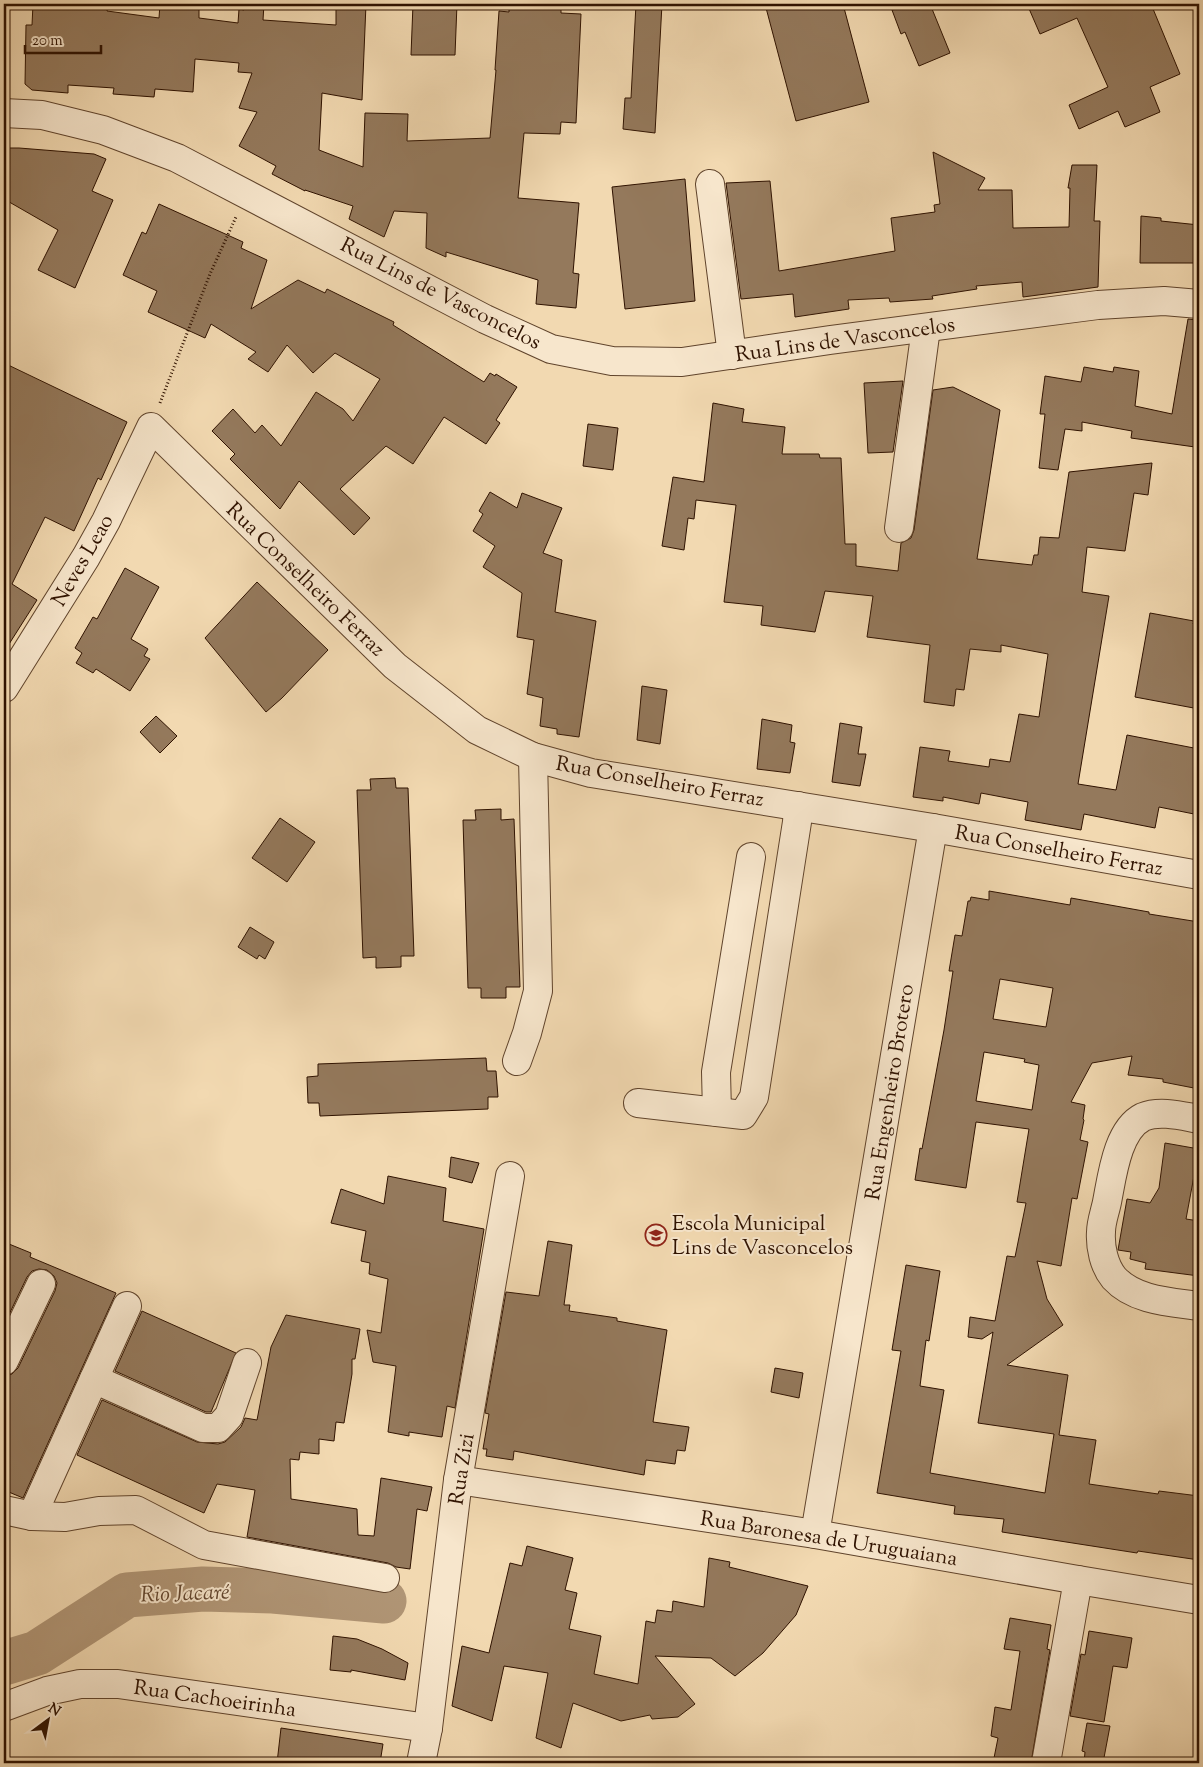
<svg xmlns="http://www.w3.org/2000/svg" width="1203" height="1767" viewBox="0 0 1203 1767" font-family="'Sorts Mill Goudy',serif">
<rect width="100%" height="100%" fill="#f2d9b1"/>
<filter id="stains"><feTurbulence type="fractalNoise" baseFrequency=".004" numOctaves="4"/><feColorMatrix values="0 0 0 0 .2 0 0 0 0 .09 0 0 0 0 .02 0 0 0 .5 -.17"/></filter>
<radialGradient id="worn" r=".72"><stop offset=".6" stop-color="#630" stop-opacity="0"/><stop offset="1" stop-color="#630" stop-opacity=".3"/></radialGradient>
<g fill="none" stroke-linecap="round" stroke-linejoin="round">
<path stroke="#b09575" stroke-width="45" d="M 4,1663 L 37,1653 L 127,1595 L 203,1589 L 273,1591 L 384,1601"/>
</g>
<g fill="#94795c" stroke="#2f1200" fill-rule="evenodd">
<path d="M 33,4 L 108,4 L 107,11 L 159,18 L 160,4 L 199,4 L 199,18 L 238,23 L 239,9 L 244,10 L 244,4 L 264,4 L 263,20 L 336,25 L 336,4 L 366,4 L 362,100 L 322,93 L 319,150 L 363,167 L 365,113 L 408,114 L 407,141 L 490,138 L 496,70 L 495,70 L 499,11 L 509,12 L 509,8 L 561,9 L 561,13 L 581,14 L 576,123 L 561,122 L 560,134 L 524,133 L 518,198 L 579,203 L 573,273 L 579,274 L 576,308 L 536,304 L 538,280 L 446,252 L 446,257 L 426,248 L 427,213 L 394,211 L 384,237 L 349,219 L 353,206 L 305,190 L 305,191 L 272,174 L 276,166 L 239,146 L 257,112 L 239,108 L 252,73 L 238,72 L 239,63 L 195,59 L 193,92 L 155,89 L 154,97 L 113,94 L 114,88 L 68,85 L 68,93 L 32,90 L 25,84 L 26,25 L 32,25 Z"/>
<path d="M 413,4 L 457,4 L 455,55 L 411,55 Z"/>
<path d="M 636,4 L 662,4 L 655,133 L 623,129 L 625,98 L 631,98 Z"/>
<path d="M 765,4 L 843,4 L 869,102 L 796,121 Z"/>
<path d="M 894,4 L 930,4 L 950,53 L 919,66 L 905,32 L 901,34 L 892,10 L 896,9 Z"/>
<path d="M 1027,4 L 1151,4 L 1180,74 L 1150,87 L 1160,112 L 1125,127 L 1118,111 L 1079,129 L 1069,105 L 1108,87 L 1077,18 L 1040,34 Z"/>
<path d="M 4,148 L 19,148 L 94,154 L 106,159 L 92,191 L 113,200 L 75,288 L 38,270 L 58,230 L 4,199 Z"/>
<path d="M 933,152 L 985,178 L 978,190 L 1012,190 L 1013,228 L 1069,227 L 1070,188 L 1068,188 L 1072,165 L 1097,165 L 1094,221 L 1100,221 L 1098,287 L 1023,297 L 1022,282 L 976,286 L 977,289 L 932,296 L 933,299 L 890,302 L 889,298 L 848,300 L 849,309 L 795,317 L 793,294 L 741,299 L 726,183 L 770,181 L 779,271 L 895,251 L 891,218 L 935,212 L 934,205 L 940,204 Z"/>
<path d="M 685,179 L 695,301 L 625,309 L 612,187 Z"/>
<path d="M 159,204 L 243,242 L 241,248 L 267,260 L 251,309 L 298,280 L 325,293 L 327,289 L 394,322 L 393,325 L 484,382 L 490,373 L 495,376 L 496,374 L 517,387 L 496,420 L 500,423 L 486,444 L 444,417 L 413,464 L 386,446 L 340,489 L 370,518 L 354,535 L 299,481 L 280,509 L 230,459 L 235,454 L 212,431 L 233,409 L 255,433 L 262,425 L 281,446 L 316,392 L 343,409 L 353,421 L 380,379 L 335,353 L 313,373 L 287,345 L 268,372 L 248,359 L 256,352 L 211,324 L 205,338 L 148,312 L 157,291 L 123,275 L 142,232 L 146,234 Z"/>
<path d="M 1141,216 L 1161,218 L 1161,221 L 1199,225 L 1199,263 L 1140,263 Z"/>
<path d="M 1188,319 L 1199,320 L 1199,422 L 1195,447 L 1131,438 L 1132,431 L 1082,422 L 1082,431 L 1065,429 L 1058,470 L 1039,468 L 1045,414 L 1040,414 L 1045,376 L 1081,382 L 1084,367 L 1113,372 L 1114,367 L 1139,371 L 1135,406 L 1172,414 Z"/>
<path d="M 4,363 L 127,422 L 101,480 L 98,478 L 74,531 L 45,517 L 12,584 L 37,600 L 4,652 Z"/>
<path d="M 903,381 L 893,452 L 868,453 L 864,383 Z"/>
<path d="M 953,387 L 1000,410 L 977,559 L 1032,565 L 1034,555 L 1038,555 L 1040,537 L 1059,538 L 1069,472 L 1152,463 L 1148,495 L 1134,493 L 1125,551 L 1087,547 L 1082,592 L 1109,596 L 1078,784 L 1116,790 L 1127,735 L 1199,749 L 1199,815 L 1159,807 L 1155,828 L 1084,814 L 1081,830 L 1025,820 L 1028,802 L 981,793 L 979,804 L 943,797 L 943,801 L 913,797 L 920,747 L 950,751 L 948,761 L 989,767 L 990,759 L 1010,762 L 1019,714 L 1039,717 L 1048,654 L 1001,645 L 1001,652 L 970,649 L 964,690 L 956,689 L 954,706 L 924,702 L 930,645 L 867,637 L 873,596 L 825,591 L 815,632 L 761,625 L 763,606 L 724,602 L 736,505 L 696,500 L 694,519 L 688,518 L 684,550 L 662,546 L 673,477 L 704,482 L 713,403 L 744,409 L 742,422 L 785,427 L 782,454 L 819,454 L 820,458 L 841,458 L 845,544 L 856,544 L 856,566 L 898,571 L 901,543 L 911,538 L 914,530 L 933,390 Z"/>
<path d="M 588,424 L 618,428 L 613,470 L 583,466 Z"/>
<path d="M 490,492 L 517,508 L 522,493 L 562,508 L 543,553 L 562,560 L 555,612 L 596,621 L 579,737 L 557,734 L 557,729 L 540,726 L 543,698 L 527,694 L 534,640 L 517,637 L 522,593 L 483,567 L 495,546 L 473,531 L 483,514 L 479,511 Z"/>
<path d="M 125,568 L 159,587 L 131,639 L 148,649 L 144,656 L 150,659 L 130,691 L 96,669 L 93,673 L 76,663 L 82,653 L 75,648 L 93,617 L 97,619 Z"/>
<path d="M 257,582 L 328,650 L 282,698 L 266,712 L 205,638 Z"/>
<path d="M 1150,613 L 1194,621 L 1193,624 L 1199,624 L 1199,709 L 1135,697 Z"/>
<path d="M 642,686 L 667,690 L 660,744 L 637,740 Z"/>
<path d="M 156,716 L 177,736 L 160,753 L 140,732 Z"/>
<path d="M 762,719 L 792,725 L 790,742 L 795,743 L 790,773 L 757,769 Z"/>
<path d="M 840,723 L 862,727 L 858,754 L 866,754 L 860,786 L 832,782 Z"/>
<path d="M 395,778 L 396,788 L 408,788 L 414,956 L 401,956 L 401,967 L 376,968 L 376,957 L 363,958 L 357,790 L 371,790 L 370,779 Z"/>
<path d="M 501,809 L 501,820 L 514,819 L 520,987 L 506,987 L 506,998 L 481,998 L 481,988 L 468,988 L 463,820 L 476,820 L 475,810 Z"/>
<path d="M 280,818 L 315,842 L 287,882 L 252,858 Z"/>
<path d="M 989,891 L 1070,905 L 1071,898 L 1149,912 L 1149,914 L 1199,922 L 1199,1089 L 1163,1082 L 1163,1079 L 1128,1075 L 1132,1056 L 1092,1063 L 1071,1102 L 1085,1105 L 1083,1119 L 1084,1120 L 1080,1140 L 1088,1142 L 1077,1199 L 1072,1198 L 1061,1266 L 1037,1261 L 1047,1299 L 1063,1325 L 1007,1365 L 1068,1375 L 1059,1435 L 1096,1440 L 1089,1484 L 1158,1494 L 1159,1491 L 1199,1496 L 1199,1560 L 1138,1551 L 1137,1553 L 1002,1532 L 1004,1519 L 954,1514 L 955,1506 L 877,1493 L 901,1351 L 892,1350 L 906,1265 L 940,1271 L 929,1341 L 926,1340 L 920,1386 L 944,1390 L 930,1473 L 1045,1493 L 1054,1434 L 978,1423 L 993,1332 L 982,1339 L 968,1337 L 970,1317 L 995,1321 L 1007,1256 L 1015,1257 L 1026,1203 L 1017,1202 L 1029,1129 L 976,1122 L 966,1188 L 915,1180 L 920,1148 L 922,1149 L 944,1030 L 953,971 L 949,971 L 955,935 L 962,936 L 968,901 L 970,901 L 971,897 L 989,900 ZM 1000,979 L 1053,988 L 1046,1027 L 993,1019 ZM 984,1052 L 1025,1059 L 1024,1062 L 1039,1065 L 1032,1110 L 976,1101 Z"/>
<path d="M 250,927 L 274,942 L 265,959 L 259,955 L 257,959 L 238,947 Z"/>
<path d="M 486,1058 L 487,1071 L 496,1071 L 498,1097 L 488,1097 L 488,1109 L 320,1116 L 319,1103 L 308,1103 L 307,1077 L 318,1076 L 318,1064 Z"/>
<path d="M 1165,1143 L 1199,1149 L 1186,1219 L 1199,1221 L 1199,1276 L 1145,1269 L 1146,1263 L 1130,1259 L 1131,1252 L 1118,1250 L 1127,1199 L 1150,1203 L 1159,1188 Z"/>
<path d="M 451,1157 L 479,1163 L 472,1183 L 449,1177 Z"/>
<path d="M 388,1176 L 446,1188 L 443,1221 L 484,1229 L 455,1408 L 447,1406 L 442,1437 L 409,1432 L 409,1436 L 388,1432 L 396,1366 L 373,1362 L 367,1330 L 381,1333 L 388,1279 L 369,1274 L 370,1263 L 361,1261 L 366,1231 L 331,1223 L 341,1189 L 384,1204 Z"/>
<path d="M 548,1241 L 572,1245 L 564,1305 L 570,1305 L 569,1311 L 617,1318 L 617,1321 L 667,1330 L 653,1422 L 689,1427 L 685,1451 L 677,1450 L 675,1464 L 646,1460 L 644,1475 L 514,1451 L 513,1460 L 486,1456 L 487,1449 L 483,1449 L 489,1414 L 485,1413 L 506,1292 L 539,1296 Z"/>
<path d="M 9,1244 L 31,1253 L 30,1257 L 116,1293 L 23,1498 L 4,1490 L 4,1376 L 12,1374 L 18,1368 L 55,1291 L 57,1283 L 54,1276 L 47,1270 L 39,1269 L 32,1271 L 27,1277 L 4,1325 L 4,1256 Z"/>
<path d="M 142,1311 L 236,1353 L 211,1412 L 206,1412 L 115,1371 Z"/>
<path d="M 286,1315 L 360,1329 L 355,1359 L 352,1359 L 352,1374 L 344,1423 L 336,1422 L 334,1441 L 319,1439 L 319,1454 L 300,1452 L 299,1460 L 290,1459 L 291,1499 L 357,1509 L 358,1535 L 374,1536 L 381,1478 L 432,1487 L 427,1511 L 417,1509 L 410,1569 L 396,1567 L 388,1563 L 247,1537 L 255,1490 L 217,1484 L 204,1513 L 77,1455 L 102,1400 L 197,1442 L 218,1444 L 225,1442 L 241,1427 L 245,1418 L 257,1420 L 271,1347 Z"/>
<path d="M 775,1368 L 803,1373 L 799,1398 L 771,1392 Z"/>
<path d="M 527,1546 L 573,1558 L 565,1590 L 577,1593 L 569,1629 L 601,1636 L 594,1674 L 638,1684 L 646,1621 L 655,1623 L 657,1610 L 672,1612 L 673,1601 L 704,1607 L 709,1558 L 730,1562 L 729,1567 L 808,1586 L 796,1615 L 763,1653 L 735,1676 L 711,1658 L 655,1656 L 695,1704 L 678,1717 L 652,1719 L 650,1715 L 621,1721 L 573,1703 L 561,1748 L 536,1738 L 548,1673 L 504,1666 L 492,1721 L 452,1706 L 462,1646 L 489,1653 L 510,1563 L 522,1566 Z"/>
<path d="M 1010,1618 L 1051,1625 L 1047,1649 L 1050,1650 L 1031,1763 L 993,1763 L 998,1738 L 991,1736 L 995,1707 L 1011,1710 L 1020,1651 L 1004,1649 Z"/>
<path d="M 1089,1631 L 1132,1638 L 1127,1668 L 1113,1666 L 1104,1722 L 1070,1716 L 1081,1654 L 1085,1655 Z"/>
<path d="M 333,1636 L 357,1639 L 382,1649 L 408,1663 L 405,1680 L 351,1670 L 351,1672 L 330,1670 Z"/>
<path d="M 1087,1723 L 1110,1726 L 1103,1763 L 1084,1763 L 1085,1752 L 1082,1751 Z"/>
<path d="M 281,1728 L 383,1744 L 380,1763 L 277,1763 Z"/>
</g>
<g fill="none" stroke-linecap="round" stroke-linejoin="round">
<g stroke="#60442c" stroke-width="30">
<g id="minor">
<path d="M 4,113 L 42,115 L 103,130 L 177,158 L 485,319 L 551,349 L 612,361 L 682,362 L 830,340 L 1098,305 L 1164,301 L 1199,304"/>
<path d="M 710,184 L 732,355"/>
<path d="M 899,528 L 926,328"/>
<path d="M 4,688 L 86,557 L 106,521 L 151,427 L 395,666 L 477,730 L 533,757 L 591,773 L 933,828 L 1199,875"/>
<path d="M 517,1061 L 527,1033 L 538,991 L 533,757"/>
<path d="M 638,1103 L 743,1115 L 754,1097 L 797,822 L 798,806"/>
<path d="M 717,1112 L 716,1072 L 751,857"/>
<path d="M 1199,1119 C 1182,1116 1160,1110 1143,1117 C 1117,1130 1112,1177 1107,1202 C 1105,1212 1101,1222 1101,1232 C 1100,1247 1104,1266 1114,1278 C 1135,1301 1171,1302 1199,1306"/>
<path d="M 4,1361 L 41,1284"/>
<path d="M 94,1379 L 203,1428 L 218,1428 L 229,1416 L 247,1363"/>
<path d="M 458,1480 L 815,1534 L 1078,1580 L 1199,1600"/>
<path d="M 4,1510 L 32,1516 L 65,1517 L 99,1511 L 136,1510 L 204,1545 L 385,1578"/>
<path d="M 32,1516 L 127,1306"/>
<path d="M 815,1534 L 933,828"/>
<path d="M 4,1707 L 47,1691 L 80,1684 L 118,1684 L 428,1728"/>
<path d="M 421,1763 L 428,1728 L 458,1480 L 510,1176"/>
<path d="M 1046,1763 L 1078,1580"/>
</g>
</g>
<path stroke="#2f1200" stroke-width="3" stroke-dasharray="1 2.5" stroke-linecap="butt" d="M 160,403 L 210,274 L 236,217"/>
<use href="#minor" stroke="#f7e6cc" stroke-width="28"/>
</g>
<defs>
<g id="school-ring" transform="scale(1.125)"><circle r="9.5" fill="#f7e6cc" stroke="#8f2418" stroke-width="1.5"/><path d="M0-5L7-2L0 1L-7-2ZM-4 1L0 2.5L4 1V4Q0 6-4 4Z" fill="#8f2418"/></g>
</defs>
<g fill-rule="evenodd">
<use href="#school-ring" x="656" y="1235"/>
</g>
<g text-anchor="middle" stroke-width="4" stroke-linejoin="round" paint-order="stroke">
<g font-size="21" fill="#2f1200" stroke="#f7e6cc">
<text transform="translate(441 293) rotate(27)" y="7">Rua Lins de Vasconcelos</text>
<text transform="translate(845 339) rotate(-8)" y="7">Rua Lins de Vasconcelos</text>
<text transform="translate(82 560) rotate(-60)" y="7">Neves Leao</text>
<text transform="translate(306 579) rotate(44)" y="7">Rua Conselheiro Ferraz</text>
<text transform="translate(660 781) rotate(10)" y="7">Rua Conselheiro Ferraz</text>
<text transform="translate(1059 850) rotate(10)" y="7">Rua Conselheiro Ferraz</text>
<text transform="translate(889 1092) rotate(-81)" y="7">Rua Engenheiro Brotero</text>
<text transform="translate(461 1469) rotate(-81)" y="7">Rua Zizi</text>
<text transform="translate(829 1538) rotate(9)" y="7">Rua Baronesa de Uruguaiana</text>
<text transform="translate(215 1698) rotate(8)" y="7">Rua Cachoeirinha</text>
</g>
<g font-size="21" fill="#2f1200" stroke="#f7e6cc" text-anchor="start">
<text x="672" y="1230">Escola Municipal<tspan x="672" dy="24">Lins de Vasconcelos</tspan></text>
</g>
<g font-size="22" font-style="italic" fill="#63462f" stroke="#f7e6cc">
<text transform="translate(185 1592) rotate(-2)" y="8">Rio Jacaré</text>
</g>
</g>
<rect width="1203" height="1767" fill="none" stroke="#f2d9b1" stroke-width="20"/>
<rect x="5" y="5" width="1193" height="1757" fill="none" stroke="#2f1200" stroke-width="2.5"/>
<rect x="10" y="10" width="1183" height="1747" fill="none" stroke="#2f1200"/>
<g transform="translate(48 1720) rotate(32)" stroke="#f7e6cc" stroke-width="4" paint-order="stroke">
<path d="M0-4L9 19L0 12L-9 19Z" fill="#2f1200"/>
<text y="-8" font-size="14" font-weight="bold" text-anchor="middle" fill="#2f1200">N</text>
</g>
<path d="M25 45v8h76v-8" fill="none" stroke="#2f1200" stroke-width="2.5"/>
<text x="32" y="45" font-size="15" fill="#2f1200" stroke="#f7e6cc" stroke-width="4" paint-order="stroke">20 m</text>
<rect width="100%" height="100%" filter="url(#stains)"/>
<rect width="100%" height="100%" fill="url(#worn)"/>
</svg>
